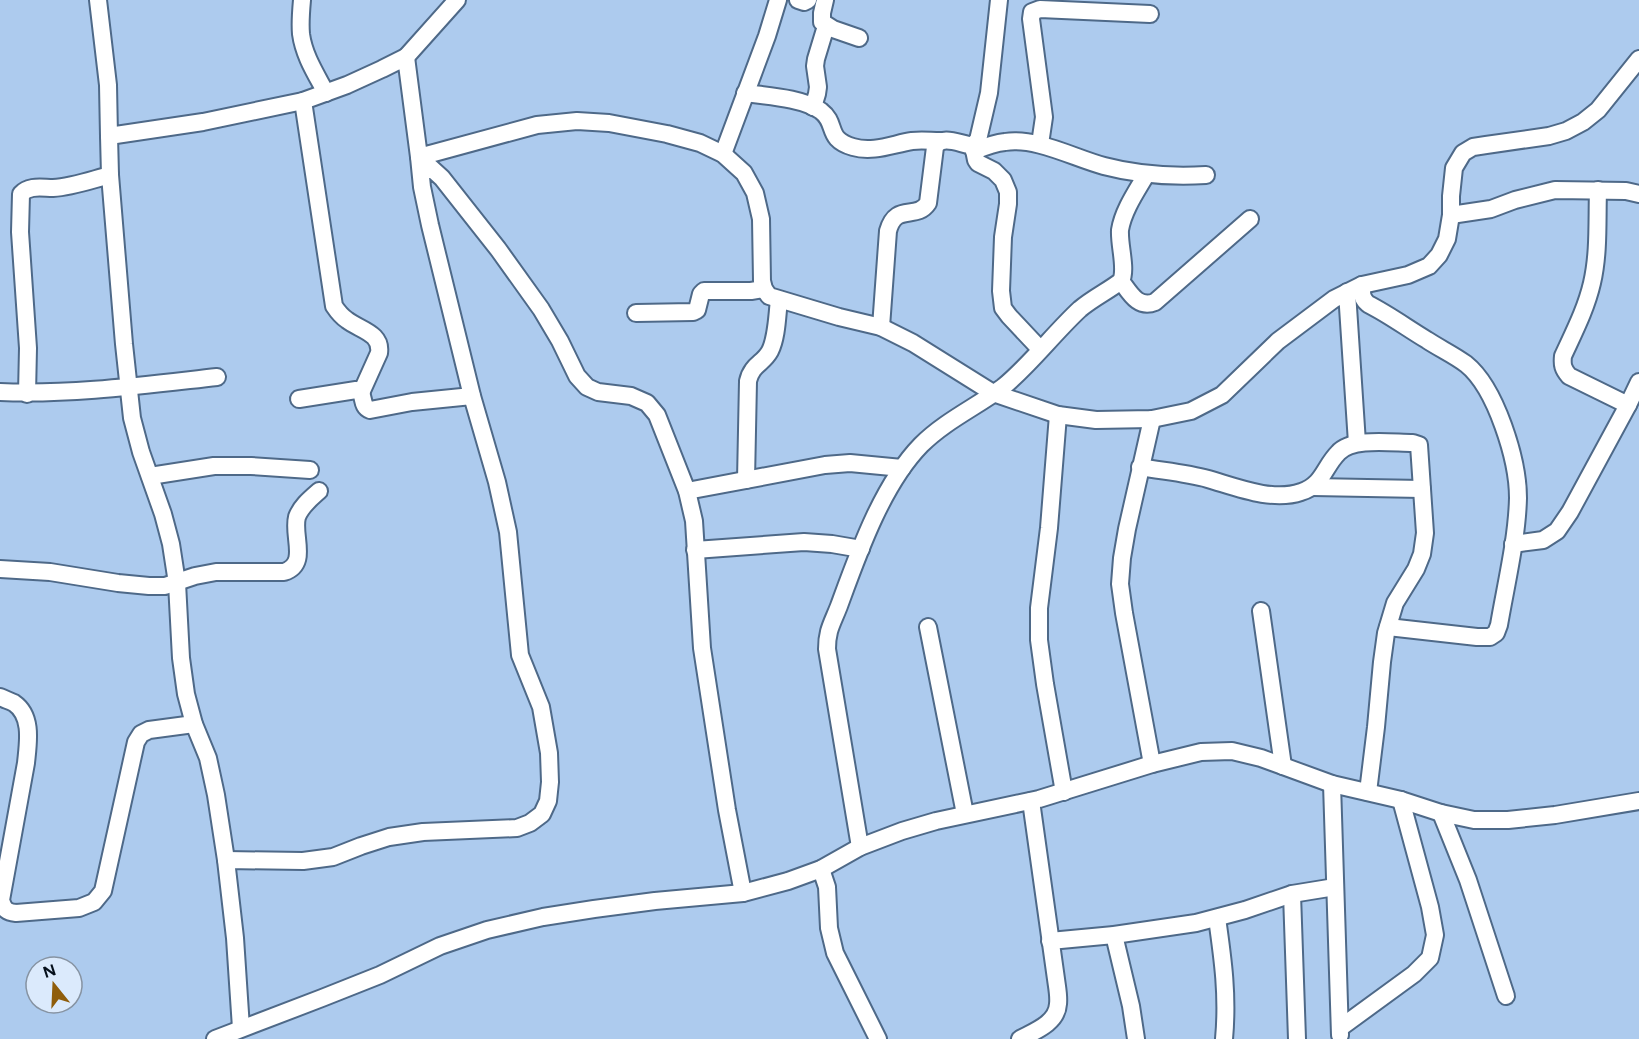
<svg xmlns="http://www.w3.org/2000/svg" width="1639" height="1039" viewBox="0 0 1639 1039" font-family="Figtree,sans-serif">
<rect width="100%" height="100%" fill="#adcbee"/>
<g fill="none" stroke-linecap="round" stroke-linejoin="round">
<g stroke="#4e6988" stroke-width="20">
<g id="minor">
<path d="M 98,0 L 108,85 L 109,136 L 203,122 L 303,101 L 347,85 L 382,69 L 406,57 L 419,157 L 537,125 L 577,121 L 609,123 L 667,134 L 700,143 L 723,154 L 744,173 L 755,193 L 761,219 L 762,281 L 764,289 L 769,296 L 839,317 L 881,327 L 913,343 L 993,393 L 1058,415 L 1096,420 L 1152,419 L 1191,411 L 1222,395 L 1278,341 L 1334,299 L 1362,285 L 1408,275 L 1429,266 L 1439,255 L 1447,239 L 1451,215 L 1451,196 L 1454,168 L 1463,153 L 1473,147 L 1486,145 L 1549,136 L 1566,131 L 1583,122 L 1598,110 L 1639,59"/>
<path d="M 302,0 C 301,11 300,23 301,34 C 304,56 316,74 326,93"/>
<path d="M 798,0 L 804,2 L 808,0"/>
<path d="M 825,0 L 822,13 L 822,22 L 833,29 L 859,38"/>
<path d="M 406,57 L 457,0"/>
<path d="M 745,93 C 767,96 803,98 821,111 C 838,124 825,139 853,147 C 873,153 893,144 912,141 C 921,140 931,141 940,141"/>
<path d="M 303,101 L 334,306 C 338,312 341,316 347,320 C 360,330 382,333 379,353 L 361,393"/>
<path d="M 813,107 L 817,94 L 818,87 L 815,66 L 816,59 L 826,26"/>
<path d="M 109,136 L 110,175 L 124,344 L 132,418 L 141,452 L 163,514 L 171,544 L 177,583 L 181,658 L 186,694 L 194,724 L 208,758 L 216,795 L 226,860"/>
<path d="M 1040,144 L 1044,117 L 1031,19 L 1032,12 L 1040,9 L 1150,14"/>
<path d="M 973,145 L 976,160 L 978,163 L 994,171 L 1003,180 L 1008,192 L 1008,204 L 1003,237 L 1001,291 L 1003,308 L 1009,316 L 1040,349"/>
<path d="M 974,151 C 984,147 994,143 1005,142 C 1036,137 1074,158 1104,166 C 1138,175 1171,177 1206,175"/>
<path d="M 723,154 L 767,36 L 778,0"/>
<path d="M 1598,190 C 1597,221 1599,253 1592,283 C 1586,309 1574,332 1563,356 C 1562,365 1563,369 1569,376 L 1628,405"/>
<path d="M 1451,215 L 1491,209 L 1515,200 L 1555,190 L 1626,191 L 1639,194"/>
<path d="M 1121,281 C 1130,293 1138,309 1155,302 L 1250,219"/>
<path d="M 1362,285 C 1362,293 1361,298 1368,304 C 1388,314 1407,328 1427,340 C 1439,348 1454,355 1466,364 C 1496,388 1518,460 1518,498 C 1517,539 1506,584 1499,625 L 1496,633 L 1490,637 L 1477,637 L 1388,627"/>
<path d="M 1347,292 L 1357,443"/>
<path d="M 636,313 L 693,312 L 697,310 L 701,294 L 704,291 L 751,291 L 764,289"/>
<path d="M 881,327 L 888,231 C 896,202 916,221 928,203 L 935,147 C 941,135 958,143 969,145 L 973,145 L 978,140 L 989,93 L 999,0"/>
<path d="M 0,392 C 72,395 145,385 217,377"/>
<path d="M 27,394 L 28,348 L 20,232 L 21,194 C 29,185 42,188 53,188 C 72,187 91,180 110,175"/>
<path d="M 299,399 L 356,390 L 361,393 C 364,399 362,407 370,410 L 412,402 L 472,396"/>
<path d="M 1058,415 L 1049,528 L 1039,608 L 1039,640 L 1045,684 L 1064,792"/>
<path d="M 1152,419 L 1127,529 L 1122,558 L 1120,584 L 1124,613 L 1152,764"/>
<path d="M 1140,467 C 1162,471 1186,473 1208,479 C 1236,487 1272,502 1301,492 C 1323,485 1324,467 1338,453 C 1352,437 1392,443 1413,443 L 1419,445 L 1425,533 L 1422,554 L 1416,569 L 1395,603 L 1386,633 L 1382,662 L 1376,727 L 1368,792"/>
<path d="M 150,476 L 214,466 L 251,466 L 310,470"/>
<path d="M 746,480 L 748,381 C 752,364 763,364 770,351 C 777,337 777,316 779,300"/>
<path d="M 1313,487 L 1422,489"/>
<path d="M 687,491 L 825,465 L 850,463 L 902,468"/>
<path d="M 1513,544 L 1543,540 L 1557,531 L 1570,512 L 1628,405 L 1639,382"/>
<path d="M 695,550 L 804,542 L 832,544 L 861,549"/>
<path d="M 0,569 L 50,572 L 118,583 L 149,586 L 165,586 L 195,576 L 216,572 L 284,572 C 309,564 292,536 297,517 C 301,506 311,498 319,491"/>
<path d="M 1261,611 L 1283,766"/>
<path d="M 928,627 L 965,814"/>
<path d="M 0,697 C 4,699 10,701 14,703 C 33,716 28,743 26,763 L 1,900 C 4,910 7,912 16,913 L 79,908 L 94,902 L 103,891 L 136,742 L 141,734 L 149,730 L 194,724"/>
<path d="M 1332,784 L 1340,1035"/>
<path d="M 1441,813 L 1468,880 L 1506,996"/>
<path d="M 860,847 L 827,649 C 827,630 832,624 839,606 C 858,554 882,485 921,445 C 945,421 976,407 1003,387 C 1030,365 1054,333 1080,309 C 1093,298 1108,291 1121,281 C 1127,269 1119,246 1120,230 C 1123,211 1136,192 1146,175"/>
<path d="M 821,869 L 827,887 L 829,928 L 835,953 L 878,1039"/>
<path d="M 1292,894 L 1297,1039"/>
<path d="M 1217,918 C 1223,960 1228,996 1224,1039"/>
<path d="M 1114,935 L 1131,1006 L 1136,1039"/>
<path d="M 1050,941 L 1114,935 L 1196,923 L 1245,910 L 1292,894 L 1335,887"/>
<path d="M 241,1028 L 235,938 L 226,860 L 303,861 L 333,857 L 361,846 L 389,837 L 423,832 L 517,828 L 530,823 L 542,814 L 548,801 L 550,782 L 549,753 L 541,707 L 520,655 L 508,532 L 497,482 L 472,396 L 430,225 L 422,187 L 419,157 L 442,178 L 498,249 L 541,309 L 560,341 L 577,376 L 587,387 L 598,392 L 631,396 L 647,403 L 657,415 L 687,491 L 694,521 L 702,648 L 727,810 L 743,893"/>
<path d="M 1340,1028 L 1414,974 L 1430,958 L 1435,935 L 1430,907 L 1401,800"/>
<path d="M 215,1039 L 322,998 L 380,975 L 440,946 L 487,930 L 543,917 L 594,909 L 655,901 L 743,893 L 788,881 L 821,869 L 860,847 L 902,831 L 936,821 L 1039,799 L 1152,764 L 1201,752 L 1232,751 L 1261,758 L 1332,784 L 1401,800 L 1441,813 L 1474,820 L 1508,820 L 1555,815 L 1639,801"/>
<path d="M 1020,1039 C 1035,1031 1057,1023 1058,1004 C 1059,996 1057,987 1056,979 L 1031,801"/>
</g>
</g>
<use href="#minor" stroke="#fff" stroke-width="16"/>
</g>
<g transform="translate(54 985) rotate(342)"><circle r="28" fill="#dbeafc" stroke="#8693a2" stroke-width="1.5"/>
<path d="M0-4.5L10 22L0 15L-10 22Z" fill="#8f5d0b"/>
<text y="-9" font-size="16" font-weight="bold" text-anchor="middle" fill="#06101c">N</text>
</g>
</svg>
